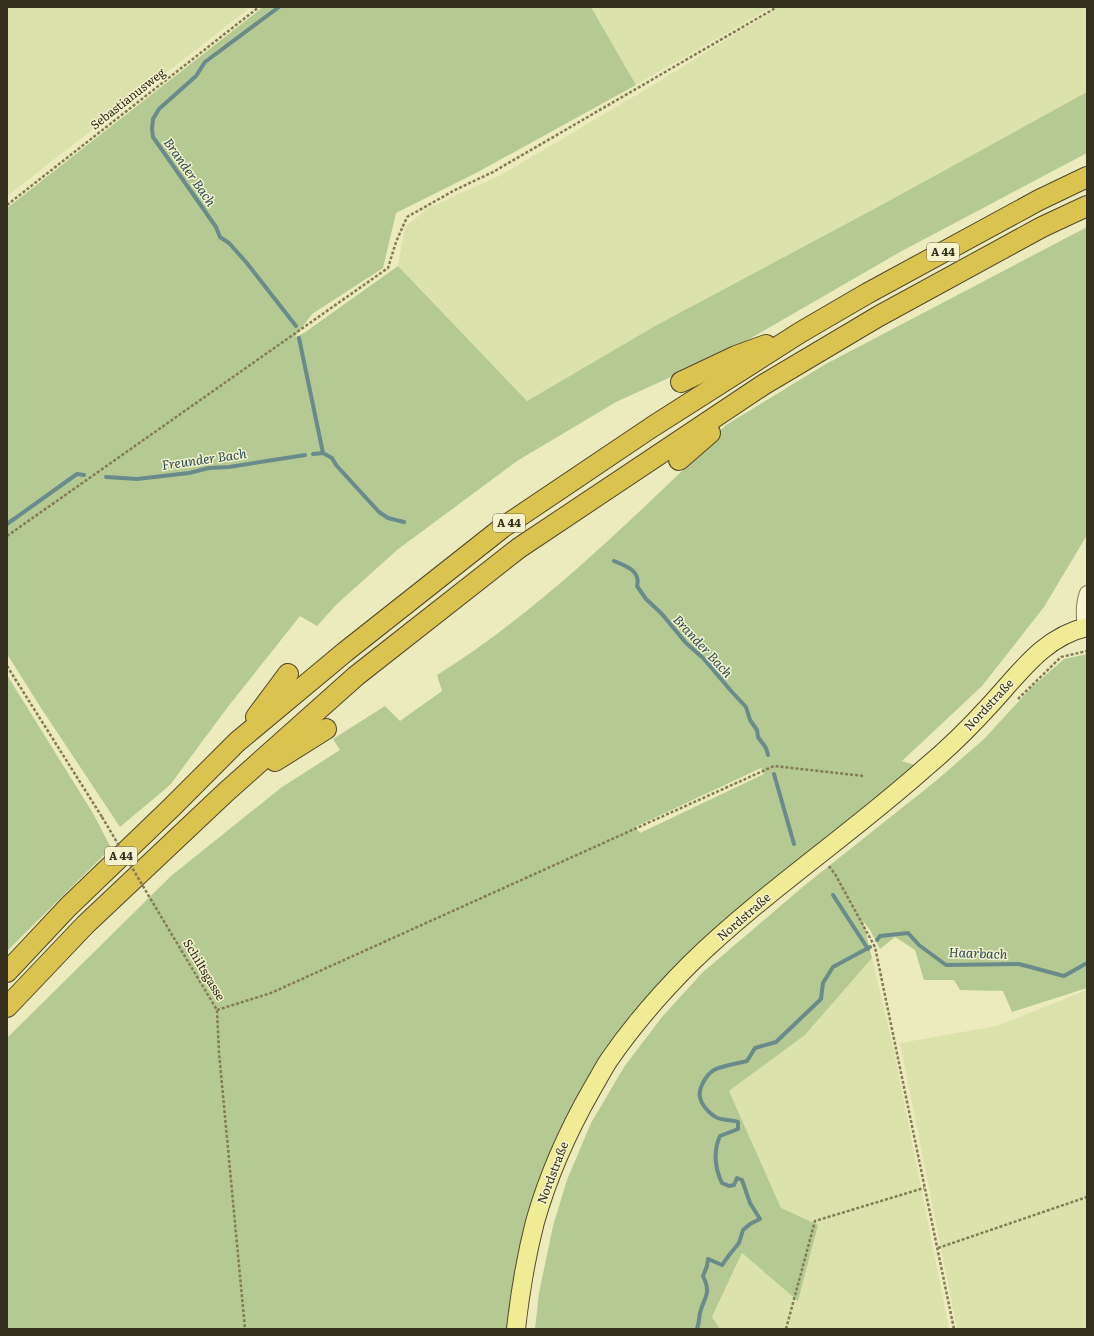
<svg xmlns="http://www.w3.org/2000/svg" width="1094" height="1336" viewBox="0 0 1094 1336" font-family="Literata,serif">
<rect width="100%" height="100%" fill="#ecebbe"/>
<g fill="#dce2ac">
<path d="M 7,7 L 251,7 L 7,196 Z"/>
<path d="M 591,7 L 772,7 L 636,85 Z"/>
<path d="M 779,7 L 1087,7 L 1086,93 L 887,202 L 655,326 L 527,401 L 398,266 L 405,227 L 428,208 L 501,175 L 648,88 Z"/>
<path d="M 872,958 L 893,1046 L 949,1329 L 720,1329 L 712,1318 L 742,1253 L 797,1300 L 781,1208 L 729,1091 L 805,1035 Z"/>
<path d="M 1087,990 L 1087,1329 L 957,1329 L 900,1043 L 997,1026 Z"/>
</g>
<g fill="#b5ca93" fill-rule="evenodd">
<path d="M 263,7 L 591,7 L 636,85 L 476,173 L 396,213 L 383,268 L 312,314 L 295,337 L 304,333 L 398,266 L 527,401 L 655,326 L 887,202 L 1087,92 L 1087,153 L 900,252 L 732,349 L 616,402 L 517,461 L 397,550 L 337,604 L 317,626 L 300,616 L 227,708 L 170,785 L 120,827 L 41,708 L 7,654 L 7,208 Z"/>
<path d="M 1087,227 L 1087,535 L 1044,607 L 982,686 L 902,761 L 915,765 L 814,847 L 780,876 L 733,913 L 686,958 L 643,1001 L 527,1220 L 511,1292 L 507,1329 L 7,1329 L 7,1038 L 171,876 L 282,787 L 340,750 L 333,739 L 385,706 L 400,721 L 442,691 L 437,675 C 528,618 607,543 684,469 L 689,461 L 726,425 L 824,365 ZM 761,768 L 764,774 L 640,833 L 635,827 Z"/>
<path d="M 1087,654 L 1087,988 L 1012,1012 L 1003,991 L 960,990 L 954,980 L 924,980 L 915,950 L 895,937 L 880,949 L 870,930 L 863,921 L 872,958 L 805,1035 L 729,1091 L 781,1208 L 818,1225 L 798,1301 L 742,1253 L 712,1317 L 720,1329 L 535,1329 L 539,1293 L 553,1226 L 567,1180 L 591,1123 L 624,1067 L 662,1017 L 702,973 L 805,885 L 937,780 L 984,739 L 1031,688 L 1064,659 Z"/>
<path d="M 7,675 L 94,815 L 111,848 L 7,951 Z"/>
</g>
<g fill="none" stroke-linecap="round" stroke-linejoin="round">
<g stroke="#698b8b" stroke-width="4">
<path d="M 279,7 L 205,62 L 196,76 L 159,109 L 153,119 L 152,129 L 153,137 L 216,227 L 220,237 L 229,243 L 246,262 L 296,326"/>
<path d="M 299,338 L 323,453 L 332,458 L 336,465 L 379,512 L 388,518 L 404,522"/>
<path d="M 313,454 L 323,453"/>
<path d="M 106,477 L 137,479 L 189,473 L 209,468 L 229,467 L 305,455"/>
<path d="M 7,524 L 77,474 L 84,475"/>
<path d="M 614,561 C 625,566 641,570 637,586 L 646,599 L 661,613 L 686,643 L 703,658 L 732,692 L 746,707 L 750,720 L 757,730 L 758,737 L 766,748 L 768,755"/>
<path d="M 774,774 L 794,844"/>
<path d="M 833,895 L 868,949"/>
<path d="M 877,940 L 880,936 L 908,933 L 919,945 L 946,965 L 1019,964 L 1064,976 L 1087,963"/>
<path d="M 697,1329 C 699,1323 699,1319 700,1313 C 704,1296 712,1295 703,1276 L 707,1266 L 708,1259 L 722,1265 L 730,1254 L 739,1243 L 743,1230 L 750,1224 L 760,1219 L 750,1203 L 742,1180 L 737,1178 L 734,1185 L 729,1186 L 722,1183 C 715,1169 713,1151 720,1136 L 738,1129 L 738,1122 C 731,1119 720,1121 714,1116 C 708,1112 701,1104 700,1097 C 698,1088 707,1074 714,1070 C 721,1066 739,1063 747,1061 L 755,1048 L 776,1042 L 821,999 L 823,983 L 833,967 L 870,947"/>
</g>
<g stroke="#847b57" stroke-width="16">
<path id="minor" d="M 1085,627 C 1083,615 1083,604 1087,593"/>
</g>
<g stroke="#51472c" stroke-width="20">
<path id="major" d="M 516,1329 C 520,1293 526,1257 535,1222 C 548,1176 568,1131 592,1089 C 598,1079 603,1069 609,1060 C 633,1025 661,993 691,963 C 764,892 850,835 926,767 C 949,748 970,727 990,705 C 1019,674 1043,637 1087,627"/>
</g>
<g stroke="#51472c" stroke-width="22">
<g id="highway">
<path d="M 681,382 L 736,356 L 766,345"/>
<path d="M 679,460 L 710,433"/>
<path d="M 256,717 L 288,674"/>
<path d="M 275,761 L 326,729"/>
<path d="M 7,972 L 68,907 L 171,808 L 237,742 L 345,652 L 502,528 L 652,427 L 801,332 L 868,293 L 1039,200 L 1087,177"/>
<path d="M 7,1007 L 85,925 L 226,792 L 356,676 L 519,548 L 763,385 L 879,316 L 1042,227 L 1087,206"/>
</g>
</g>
<g stroke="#847b57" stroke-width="2.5" stroke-dasharray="3 2" stroke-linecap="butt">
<path d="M 7,205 L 259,7"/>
<path d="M 7,536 L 388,268 L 396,242 L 407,217 L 455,190 L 493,172 L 777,7"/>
<path d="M 7,666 L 102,817"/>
<path d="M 1018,699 L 1061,657 L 1087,651"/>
<path d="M 829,866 L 835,874 L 875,947 L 954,1329"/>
<path d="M 153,903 L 217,1010 L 219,1053 L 245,1329"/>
<path d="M 217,1010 L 271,993 L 774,766 L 864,776"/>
<path d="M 938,1248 L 1087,1197"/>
<path d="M 786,1329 L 815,1221 L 924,1188"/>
</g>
<use href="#minor" stroke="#f8f6d1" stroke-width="14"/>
<use href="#major" stroke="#f0ec95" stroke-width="18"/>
<use href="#highway" stroke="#dbc34f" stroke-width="20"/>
<path stroke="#847b57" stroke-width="2.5" stroke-dasharray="3 2" stroke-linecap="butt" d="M 102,817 L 153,903"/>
</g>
<g text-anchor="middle" stroke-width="3" stroke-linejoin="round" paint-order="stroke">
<g fill="#f4f3cd" stroke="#6e6951" stroke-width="1">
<rect x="927" y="243" width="32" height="18" rx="3"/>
<rect x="493" y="514" width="32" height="18" rx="3"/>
<rect x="105" y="847" width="32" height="18" rx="3"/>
</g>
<g font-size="11" font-weight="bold" fill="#342e1c">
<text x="943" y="256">A 44</text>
<text x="509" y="527">A 44</text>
<text x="121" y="860">A 44</text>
</g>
<g font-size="12" fill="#342e1c" stroke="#f4f3cd">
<text transform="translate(128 99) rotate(-38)" y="4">Sebastianusweg</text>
<text transform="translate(989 705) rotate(-47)" y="4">Nordstraße</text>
<text transform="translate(744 917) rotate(-41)" y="4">Nordstraße</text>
<text transform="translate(204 970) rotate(59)" y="4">Schiltsgasse</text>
<text transform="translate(553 1173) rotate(-69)" y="4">Nordstraße</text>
</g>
<g font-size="13" font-style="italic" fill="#2b4b53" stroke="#f4f3cd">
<text transform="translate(190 172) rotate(55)" y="5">Brander Bach</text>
<text transform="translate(204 459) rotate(-8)" y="5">Freunder Bach</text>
<text transform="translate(703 646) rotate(47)" y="5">Brander Bach</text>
<text transform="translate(978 953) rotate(2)" y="5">Haarbach</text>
</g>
</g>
<rect width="1094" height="1336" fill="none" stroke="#342e1c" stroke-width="16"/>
</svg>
